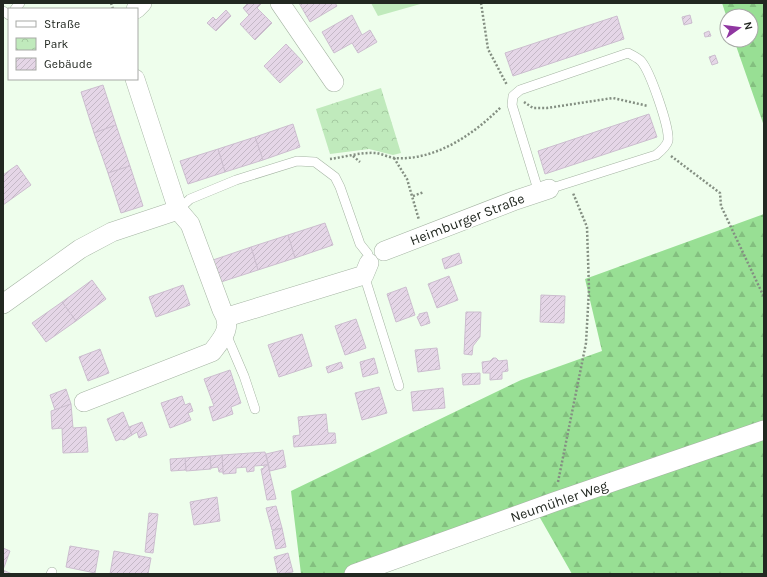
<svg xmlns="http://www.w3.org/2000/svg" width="767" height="577" viewBox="0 0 767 577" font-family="Karla,sans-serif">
<defs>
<pattern id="forest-firs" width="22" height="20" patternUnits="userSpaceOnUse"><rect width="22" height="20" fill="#98df94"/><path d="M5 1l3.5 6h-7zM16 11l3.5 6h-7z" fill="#83bf7f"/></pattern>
<pattern id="park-crowns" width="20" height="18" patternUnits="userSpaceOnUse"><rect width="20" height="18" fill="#c0eabc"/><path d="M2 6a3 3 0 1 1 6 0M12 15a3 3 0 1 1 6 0" fill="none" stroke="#a5c9a1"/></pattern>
<pattern id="building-hatch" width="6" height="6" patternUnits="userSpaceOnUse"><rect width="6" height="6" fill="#e5d6e7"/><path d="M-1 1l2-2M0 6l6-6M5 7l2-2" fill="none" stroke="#c4b8c6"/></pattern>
</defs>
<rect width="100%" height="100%" fill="#eefeec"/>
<path fill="#c0eabc" d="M 371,3 L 424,3 L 378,16 Z"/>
<g fill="url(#forest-firs)">
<path d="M 722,3 L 764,3 L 764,126 L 734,40 L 751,40 L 751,16 L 727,16 L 727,18 Z"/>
<path d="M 764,214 L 764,574 L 572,574 L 535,509 L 342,574 L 301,574 L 291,491 L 521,380 L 602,351 L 585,279 Z"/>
</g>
<path fill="url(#park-crowns)" d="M 381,88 L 401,153 L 393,155 L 369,149 L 330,154 L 316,109 Z"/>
<g fill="url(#building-hatch)" stroke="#ccbecf">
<path d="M 248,3 L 262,3 L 257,8 L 272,23 L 255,40 L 240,24 L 249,15 L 243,8 Z"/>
<path d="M 299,3 L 335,3 L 337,6 L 310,22 Z"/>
<path d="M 226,10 L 231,16 L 216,31 L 207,23 L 213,17 L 216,20 Z"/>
<path d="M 352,15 L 362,35 L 370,30 L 377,42 L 358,53 L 352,43 L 334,53 L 322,32 Z"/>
<path d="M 690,15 L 692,23 L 684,25 L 682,17 Z"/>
<path d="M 617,16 L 624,39 L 513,76 L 505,53 Z"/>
<path d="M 709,31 L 711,36 L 705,37 L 704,33 Z"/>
<path d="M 286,44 L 303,62 L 280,83 L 264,66 Z"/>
<path d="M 715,55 L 718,63 L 712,65 L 709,57 Z"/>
<path d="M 103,85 L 116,125 L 94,133 L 81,92 Z"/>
<path d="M 649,114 L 657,137 L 545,174 L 538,151 Z"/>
<path d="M 293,124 L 300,147 L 263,160 L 255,137 Z"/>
<path d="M 116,125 L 130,166 L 108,173 L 94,133 Z"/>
<path d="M 255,137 L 263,160 L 225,172 L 218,149 Z"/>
<path d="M 218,149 L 225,172 L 188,184 L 180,161 Z"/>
<path d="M 17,165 L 31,185 L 3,205 L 3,175 Z"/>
<path d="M 130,166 L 143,206 L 121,213 L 108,173 Z"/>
<path d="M 325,223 L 333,245 L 295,258 L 288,235 Z"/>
<path d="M 288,235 L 295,258 L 258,270 L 251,247 Z"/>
<path d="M 251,247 L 258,270 L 221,282 L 213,260 Z"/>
<path d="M 459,253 L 462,263 L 445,269 L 442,259 Z"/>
<path d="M 449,276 L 458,300 L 437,308 L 428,284 Z"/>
<path d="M 92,280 L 106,299 L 76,321 L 62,302 Z"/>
<path d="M 183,285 L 190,305 L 156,317 L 149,297 Z"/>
<path d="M 406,287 L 415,315 L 396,322 L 387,294 Z"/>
<path d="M 541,295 L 565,296 L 564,323 L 540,322 Z"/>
<path d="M 62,302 L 76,321 L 46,342 L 32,323 Z"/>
<path d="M 427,312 L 430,323 L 421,326 L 417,317 L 419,316 L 419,314 Z"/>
<path d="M 466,312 L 481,312 L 480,337 L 473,346 L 472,355 L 464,354 Z"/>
<path d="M 356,319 L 366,348 L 345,355 L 335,326 Z"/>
<path d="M 302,334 L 312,366 L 279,377 L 268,345 Z"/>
<path d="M 437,348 L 440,369 L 418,372 L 415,350 Z"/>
<path d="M 100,349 L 109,373 L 88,381 L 79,357 Z"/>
<path d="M 374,358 L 378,373 L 363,377 L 360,362 Z"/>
<path d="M 493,358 L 496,358 L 499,361 L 507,360 L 508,371 L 502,372 L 502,379 L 490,380 L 490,373 L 483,373 L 482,362 L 490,361 Z"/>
<path d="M 341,362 L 343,368 L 328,373 L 326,367 Z"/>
<path d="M 230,370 L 241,403 L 231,407 L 233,414 L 213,421 L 209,407 L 214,406 L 204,379 Z"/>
<path d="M 480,373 L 480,384 L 463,385 L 462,374 Z"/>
<path d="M 379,387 L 387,413 L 362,420 L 355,393 Z"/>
<path d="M 443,388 L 445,408 L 413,411 L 411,392 Z"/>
<path d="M 66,389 L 71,404 L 55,410 L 50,395 Z"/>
<path d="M 182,396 L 185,405 L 190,403 L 193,411 L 188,413 L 191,420 L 170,428 L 161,403 Z"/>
<path d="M 71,404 L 73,428 L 86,427 L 88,452 L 63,453 L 62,428 L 52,429 L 51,411 Z"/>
<path d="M 123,412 L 132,435 L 124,440 L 121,439 L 116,441 L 107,419 Z"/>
<path d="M 326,414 L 328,433 L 335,433 L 336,443 L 294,447 L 293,436 L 300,435 L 298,417 Z"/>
<path d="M 142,422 L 147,435 L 139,438 L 137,432 L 132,435 L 129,427 Z"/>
<path d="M 283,450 L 286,467 L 270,471 L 266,454 Z"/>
<path d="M 265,452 L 268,465 L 254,466 L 254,471 L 247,472 L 246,467 L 236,468 L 236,473 L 223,474 L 222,455 Z"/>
<path d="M 222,455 L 223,472 L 219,472 L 218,467 L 211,468 L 210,456 Z"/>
<path d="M 210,456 L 211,469 L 186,471 L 185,458 Z"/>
<path d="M 185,458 L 186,470 L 171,471 L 170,459 Z"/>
<path d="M 264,465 L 268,465 L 276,499 L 267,500 L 261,469 L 264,468 Z"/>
<path d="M 217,497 L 220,521 L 194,525 L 190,502 Z"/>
<path d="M 276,506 L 282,528 L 272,530 L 266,508 Z"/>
<path d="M 149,513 L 158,514 L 153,553 L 145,552 Z"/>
<path d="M 282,528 L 286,547 L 276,549 L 272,531 Z"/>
<path d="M 70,546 L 99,551 L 95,573 L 66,567 Z"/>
<path d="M 3,548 L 10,551 L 3,570 L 12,574 L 3,574 Z"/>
<path d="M 114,551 L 151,558 L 148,574 L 110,574 Z"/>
<path d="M 288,553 L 293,572 L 278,574 L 274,557 Z"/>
</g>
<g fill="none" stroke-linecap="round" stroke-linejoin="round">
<g stroke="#a5b4a3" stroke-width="10">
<g id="service">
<path d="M 15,9 L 20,3"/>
<path d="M 3,11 L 9,15"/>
<path d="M 539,193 L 512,105 L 513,96 L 520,90 L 628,53 C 632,55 638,58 641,61 C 650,71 670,128 668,141 C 666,147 661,151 656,155 L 549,189"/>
<path d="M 178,210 L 190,199 L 236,180 L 297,161 L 315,162 L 335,177 L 340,187 L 360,244 L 368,254"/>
<path d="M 364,275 L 399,386"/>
<path d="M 226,334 L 244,376 L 255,409"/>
<path d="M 51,574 L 52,572"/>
</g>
</g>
<g stroke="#a5b4a3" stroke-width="20">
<g id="minor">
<path d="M 280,3 L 334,82"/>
<path d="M 136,9 L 142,3"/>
<path d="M 384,251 L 516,200 L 549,189"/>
<path d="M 3,304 L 80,249 L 112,232 L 178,210"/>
<path d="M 227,317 L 364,275 L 369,263"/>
<path d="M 84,402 L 212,352 C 223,338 233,327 222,310 L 190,224 L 178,210 L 135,79"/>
<path d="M 354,574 L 554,502 L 764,430"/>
</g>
</g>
<g stroke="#848f82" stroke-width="2.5" stroke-dasharray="2 2" stroke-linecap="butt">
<path d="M 111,3 L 113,9"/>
<path d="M 481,3 L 488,49 L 507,85"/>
<path d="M 524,102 L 533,108 L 547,108 L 613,98 L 648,106"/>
<path d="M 353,156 L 360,162"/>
<path d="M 671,156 L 720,193 L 721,206 L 764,297"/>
<path d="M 394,158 L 407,179 L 419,220"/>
<path d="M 330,159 C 345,157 361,152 376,153 C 382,154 388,157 394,158 C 435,161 473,135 501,107"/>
<path d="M 413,196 L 424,192"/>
<path d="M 558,482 L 586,343 L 589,289 L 587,227 L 573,193"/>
</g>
<use href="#service" stroke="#fff" stroke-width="9"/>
<use href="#minor" stroke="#fff" stroke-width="19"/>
</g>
<g text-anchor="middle" stroke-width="3.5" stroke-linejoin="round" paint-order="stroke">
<g font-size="14" fill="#222821" stroke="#fff">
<text transform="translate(467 219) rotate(-21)" y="5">Heimburger Straße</text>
<text transform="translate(559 501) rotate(-19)" y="5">Neumühler Weg</text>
</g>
</g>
<rect width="767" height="577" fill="none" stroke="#222821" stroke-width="8"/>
<rect x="8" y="8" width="130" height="72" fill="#ffffff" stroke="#a7a9a6"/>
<rect x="16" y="21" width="20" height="6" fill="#ffffff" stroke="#a7a9a6"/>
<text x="44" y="28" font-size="12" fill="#222821">Straße</text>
<rect x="16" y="38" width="20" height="12" fill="url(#park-crowns)" stroke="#a7a9a6"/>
<text x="44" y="48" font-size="12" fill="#222821">Park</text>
<rect x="16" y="58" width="20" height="12" fill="url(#building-hatch)" stroke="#a7a9a6"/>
<text x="44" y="68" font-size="12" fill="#222821">Gebäude</text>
<g transform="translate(739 28) rotate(76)"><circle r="19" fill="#ffffff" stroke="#a7a9a6"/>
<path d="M0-3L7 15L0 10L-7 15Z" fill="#9036a1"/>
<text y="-6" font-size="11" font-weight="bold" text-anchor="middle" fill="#222821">N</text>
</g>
</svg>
